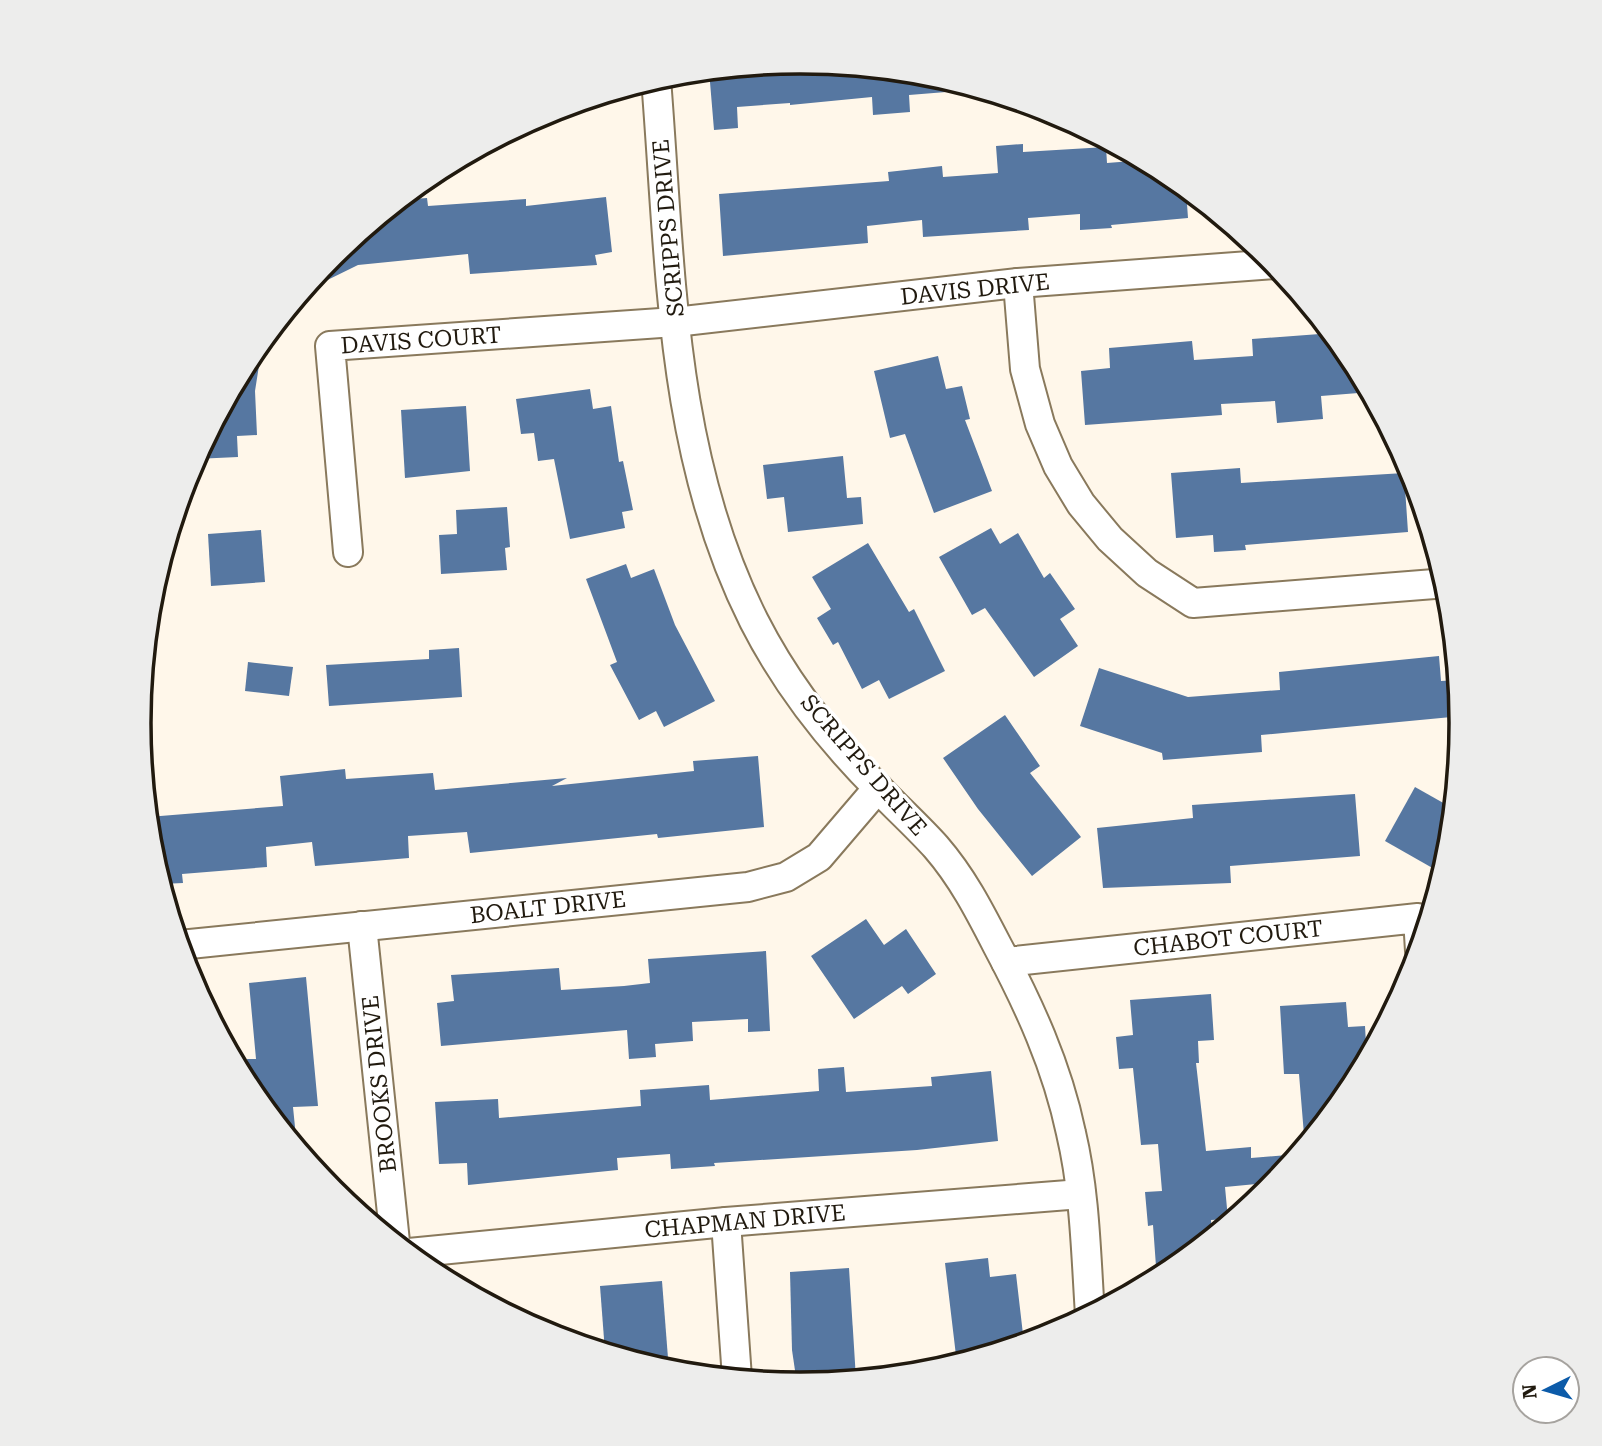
<svg xmlns="http://www.w3.org/2000/svg" width="1602" height="1446" viewBox="0 0 1602 1446" font-family="'Roboto Serif',serif">
<rect width="100%" height="100%" fill="#fff7ea"/>
<g fill="#5677a1">
<path d="M 801,61 L 930,74 L 971,86 L 971,90 L 909,95 L 910,112 L 873,115 L 872,97 L 790,105 L 790,103 L 737,107 L 738,128 L 714,130 L 709,70 Z"/>
<path d="M 1023,144 L 1023,152 L 1106,147 L 1107,163 L 1145,160 L 1169,173 L 1206,203 L 1187,204 L 1188,218 L 1111,225 L 1112,228 L 1080,230 L 1080,214 L 1028,218 L 1029,230 L 923,237 L 922,220 L 867,226 L 868,243 L 723,256 L 719,194 L 889,181 L 888,172 L 942,166 L 943,177 L 998,173 L 996,146 Z"/>
<path d="M 606,197 L 612,252 L 595,255 L 597,265 L 470,274 L 468,254 L 358,265 L 303,292 L 333,255 L 400,200 L 427,198 L 428,206 L 526,199 L 526,206 Z"/>
<path d="M 1333,333 L 1351,356 L 1371,392 L 1321,396 L 1323,419 L 1277,423 L 1275,401 L 1221,404 L 1222,415 L 1085,425 L 1081,371 L 1110,368 L 1109,348 L 1192,341 L 1194,360 L 1253,356 L 1252,339 Z"/>
<path d="M 263,340 L 255,391 L 257,435 L 237,436 L 238,457 L 195,459 L 251,355 Z"/>
<path d="M 938,356 L 946,389 L 962,386 L 970,419 L 965,420 L 992,491 L 934,513 L 905,434 L 890,438 L 874,371 Z"/>
<path d="M 590,389 L 593,409 L 611,406 L 619,462 L 623,461 L 633,510 L 622,512 L 625,528 L 570,539 L 554,459 L 538,461 L 534,433 L 521,434 L 516,399 Z"/>
<path d="M 466,406 L 470,471 L 405,478 L 401,410 Z"/>
<path d="M 843,456 L 847,498 L 861,497 L 863,524 L 788,532 L 784,497 L 767,499 L 763,465 Z"/>
<path d="M 1240,468 L 1241,483 L 1404,473 L 1408,532 L 1245,545 L 1246,550 L 1214,552 L 1213,535 L 1176,538 L 1171,473 Z"/>
<path d="M 507,507 L 510,547 L 505,548 L 507,570 L 441,574 L 439,535 L 457,534 L 456,510 Z"/>
<path d="M 991,528 L 1000,544 L 1018,533 L 1044,578 L 1050,573 L 1075,609 L 1060,619 L 1078,646 L 1034,677 L 985,608 L 972,615 L 939,557 Z"/>
<path d="M 261,530 L 265,582 L 211,586 L 208,534 Z"/>
<path d="M 868,543 L 909,612 L 914,609 L 945,671 L 889,699 L 879,680 L 862,689 L 838,642 L 833,645 L 817,618 L 831,609 L 812,577 Z"/>
<path d="M 626,564 L 631,578 L 654,569 L 675,625 L 715,701 L 664,727 L 656,711 L 639,720 L 610,665 L 617,662 L 586,579 Z"/>
<path d="M 459,648 L 462,697 L 329,706 L 326,665 L 429,659 L 429,650 Z"/>
<path d="M 1439,656 L 1441,681 L 1458,680 L 1462,716 L 1261,735 L 1262,752 L 1163,760 L 1162,753 L 1080,726 L 1099,668 L 1188,697 L 1280,690 L 1279,672 Z"/>
<path d="M 248,662 L 293,667 L 289,696 L 245,691 Z"/>
<path d="M 1005,715 L 1040,766 L 1030,773 L 1081,837 L 1032,876 L 978,809 L 943,758 Z"/>
<path d="M 758,756 L 764,827 L 658,838 L 657,834 L 470,853 L 467,832 L 408,836 L 409,858 L 315,866 L 312,842 L 266,847 L 267,867 L 182,874 L 183,883 L 162,884 L 152,852 L 148,817 L 283,806 L 280,776 L 345,769 L 346,779 L 433,773 L 435,790 L 567,778 L 552,786 L 694,771 L 693,761 Z"/>
<path d="M 1415,787 L 1454,809 L 1450,852 L 1443,874 L 1385,841 Z"/>
<path d="M 1355,794 L 1360,856 L 1230,866 L 1231,883 L 1103,888 L 1097,828 L 1193,818 L 1192,805 Z"/>
<path d="M 866,919 L 884,945 L 906,929 L 936,974 L 908,994 L 902,986 L 854,1019 L 811,956 Z"/>
<path d="M 766,951 L 770,1031 L 748,1032 L 748,1019 L 692,1022 L 693,1041 L 655,1044 L 656,1057 L 629,1059 L 627,1030 L 441,1046 L 437,1003 L 454,1001 L 451,975 L 559,968 L 561,990 L 624,986 L 650,983 L 648,959 Z"/>
<path d="M 306,977 L 318,1106 L 293,1107 L 297,1147 L 249,1086 L 247,1059 L 256,1059 L 249,983 Z"/>
<path d="M 1211,994 L 1214,1040 L 1198,1041 L 1199,1063 L 1196,1063 L 1206,1151 L 1251,1147 L 1251,1158 L 1299,1154 L 1276,1182 L 1225,1187 L 1228,1219 L 1211,1220 L 1212,1238 L 1157,1280 L 1153,1225 L 1148,1226 L 1145,1192 L 1162,1191 L 1158,1144 L 1141,1145 L 1133,1068 L 1119,1069 L 1116,1037 L 1133,1035 L 1130,1000 Z"/>
<path d="M 1346,1002 L 1348,1027 L 1365,1026 L 1367,1062 L 1351,1091 L 1305,1147 L 1299,1074 L 1284,1074 L 1280,1006 Z"/>
<path d="M 844,1067 L 846,1092 L 932,1086 L 931,1077 L 991,1071 L 998,1141 L 917,1150 L 714,1163 L 715,1166 L 671,1169 L 670,1154 L 617,1158 L 618,1170 L 468,1185 L 467,1163 L 439,1164 L 435,1102 L 498,1099 L 499,1118 L 641,1106 L 640,1090 L 709,1085 L 710,1100 L 819,1091 L 818,1069 Z"/>
<path d="M 988,1258 L 990,1277 L 1016,1274 L 1024,1343 L 957,1364 L 945,1263 Z"/>
<path d="M 849,1268 L 856,1379 L 797,1384 L 792,1350 L 790,1272 Z"/>
<path d="M 662,1281 L 669,1371 L 605,1352 L 600,1286 Z"/>
</g>
<g fill="none" stroke-linecap="round" stroke-linejoin="round">
<g stroke="#89795c" stroke-width="32">
<g id="minor">
<path d="M 656,79 C 671,263 669,453 754,621 C 785,682 831,741 879,789 C 898,809 918,827 936,847 C 962,877 979,910 997,945 C 1029,1005 1057,1066 1071,1133 C 1085,1192 1086,1255 1090,1315"/>
<path d="M 1018,283 L 1025,369 L 1040,424 L 1058,466 L 1081,504 L 1110,539 L 1147,573 L 1193,603 L 1447,583"/>
<path d="M 348,552 L 330,346 L 675,322 L 1018,283 L 1276,264"/>
<path d="M 362,926 L 395,1242"/>
<path d="M 180,945 L 748,887 L 786,877 L 819,857 L 878,788"/>
<path d="M 1006,962 L 1418,918 L 1420,951"/>
<path d="M 726,1222 L 737,1378"/>
<path d="M 409,1253 L 726,1222 L 1081,1194"/>
</g>
</g>
<use href="#minor" stroke="#fff" stroke-width="28"/>
</g>
<g text-anchor="middle" stroke-width="7" stroke-linejoin="round" paint-order="stroke">
<g font-size="23" fill="#211a0f" stroke="#fff">
<text transform="translate(668 228) rotate(-95)" y="8">SCRIPPS DRIVE</text>
<text transform="translate(975 289) rotate(-6)" y="8">DAVIS DRIVE</text>
<text transform="translate(421 340) rotate(-4)" y="8">DAVIS COURT</text>
<text transform="translate(864 765) rotate(49)" y="8">SCRIPPS DRIVE</text>
<text transform="translate(548 907) rotate(-6)" y="8">BOALT DRIVE</text>
<text transform="translate(1228 938) rotate(-6)" y="8">CHABOT COURT</text>
<text transform="translate(379 1084) rotate(-96)" y="8">BROOKS DRIVE</text>
<text transform="translate(745 1221) rotate(-5)" y="8">CHAPMAN DRIVE</text>
</g>
</g>
<path d="M0 0H1602V1446H0ZM151 723a649 649 0 1 1 1298 0a649 649 0 1 1-1298 0Z" fill="#ededec" fill-rule="evenodd"/>
<path fill="none" stroke="#211a0f" stroke-width="3.5" d="M151 723a649 649 0 1 1 1298 0a649 649 0 1 1-1298 0Z"/>
<g transform="translate(1546 1390) rotate(265)"><circle r="33" fill="#ffffff" stroke="#a6a39f" stroke-width="2"/>
<path d="M0-5L12 26L0 18L-12 26Z" fill="#0c5ba9"/>
<text y="-10" font-size="19" font-weight="bold" text-anchor="middle" fill="#211a0f">N</text>
</g>
</svg>
